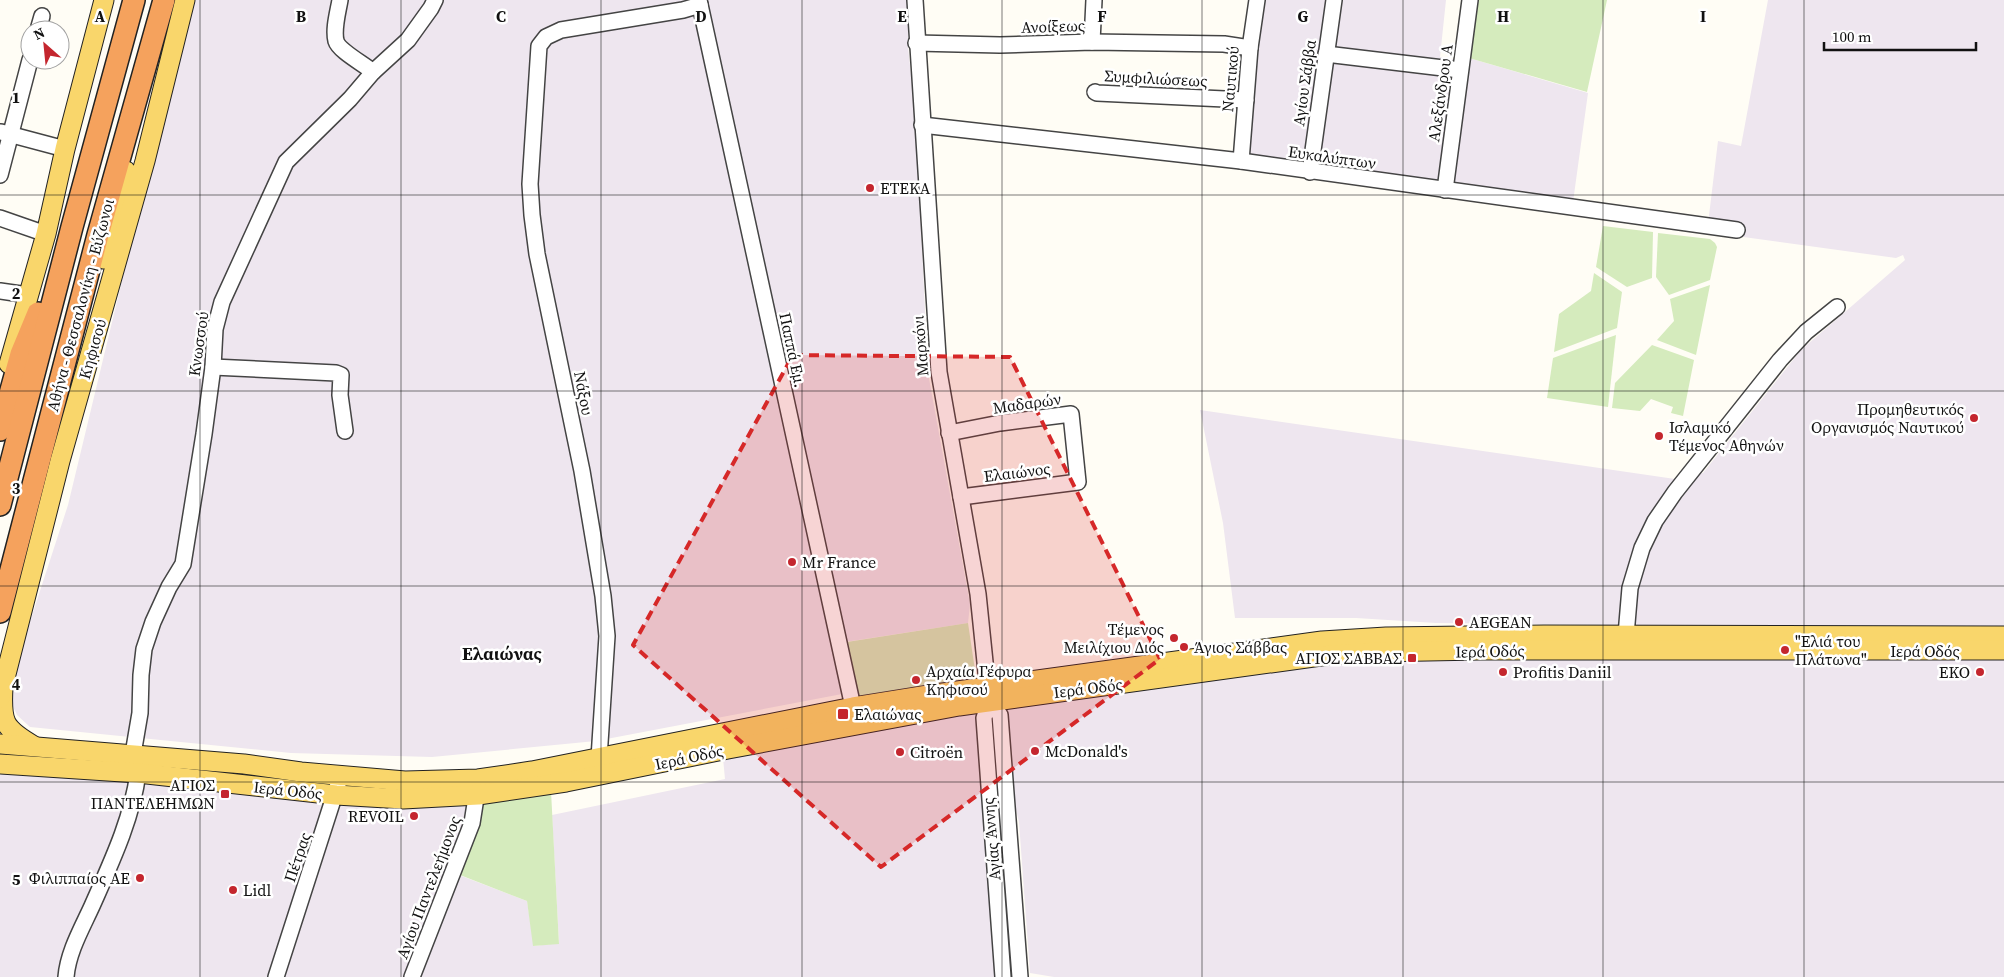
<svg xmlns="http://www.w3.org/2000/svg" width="2004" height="977" viewBox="0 0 2004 977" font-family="'Source Serif 4',serif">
<rect width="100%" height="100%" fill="#fffdf5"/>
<g fill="#eee6ef">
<path d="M 194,0 L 909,0 L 908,47 L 916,120 L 928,373 L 970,604 L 968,623 L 832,644 L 842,694 L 596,741 L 432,757 L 291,753 L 30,727 L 17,715 L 10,700 L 10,683 L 68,505 L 126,264 Z"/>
<path d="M 1264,0 L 1446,0 L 1440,57 L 1452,59 L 1469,58 L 1588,93 L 1573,202 L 1246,157 Z"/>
<path d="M 1768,0 L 2004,0 L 2004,629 L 1436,623 L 1356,618 L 1235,618 L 1223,523 L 1200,410 L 1675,479 L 1703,473 L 1801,350 L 1905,260 L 1903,255 L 1896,258 L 1707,232 L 1718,141 L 1741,146 Z"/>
<path d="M 2004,657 L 2004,977 L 1054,977 L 1030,973 L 1019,822 L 1011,789 L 1001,706 L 1335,665 L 1410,661 Z"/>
<path d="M 976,711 L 997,977 L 0,977 L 0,775 L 24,765 L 467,803 L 462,827 L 446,870 L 527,901 L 534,946 L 559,943 L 552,815 L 725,779 L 723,758 Z"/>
</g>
<g fill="#d5ebbd">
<path d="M 1477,0 L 1607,0 L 1587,92 L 1469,58 Z"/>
<path d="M 1603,226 L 1653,232 L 1652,278 L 1627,287 L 1596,267 Z"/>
<path d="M 1658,233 L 1710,239 L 1715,243 L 1717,247 L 1710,280 L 1669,295 L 1656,277 Z"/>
<path d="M 1594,273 L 1622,292 L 1617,328 L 1554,352 L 1559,314 L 1591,291 Z"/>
<path d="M 1710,285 L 1696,355 L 1657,340 L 1674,321 L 1670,299 Z"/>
<path d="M 1616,335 L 1608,407 L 1547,398 L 1553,358 Z"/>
<path d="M 1652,345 L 1694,360 L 1683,416 L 1671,413 L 1673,407 L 1651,399 L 1640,411 L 1612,408 L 1615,383 Z"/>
<path d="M 968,623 L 976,677 L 858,696 L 847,642 Z"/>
<path d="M 551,791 L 559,944 L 533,946 L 527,901 L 460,875 L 479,826 L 484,801 Z"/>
</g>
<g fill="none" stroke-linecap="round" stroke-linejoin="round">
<g stroke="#444" stroke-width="18">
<g id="minor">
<path d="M 340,0 C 338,12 333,29 336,41 C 339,51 364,64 373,72"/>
<path d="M 699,0 L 853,707"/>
<path d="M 915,0 L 939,372 L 978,594 L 989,701 L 984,718 L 1003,977"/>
<path d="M 38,30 L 42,16"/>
<path d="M 1092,42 L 1094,0"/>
<path d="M 916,43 L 1000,45 L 1092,42 L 1224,44 L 1250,48"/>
<path d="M 1326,54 L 1460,70"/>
<path d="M 1095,92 L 1097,93 L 1246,100"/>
<path d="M 922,125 L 1241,161 L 1737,230"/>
<path d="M 1,132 L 65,149"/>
<path d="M 1241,161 L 1250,48 L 1257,0"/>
<path d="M 1310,172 L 1334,0"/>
<path d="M 0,175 L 30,60"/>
<path d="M 1445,190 L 1470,0"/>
<path d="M 0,218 L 46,234"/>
<path d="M 0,291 L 28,295"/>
<path d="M 213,367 L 336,373 L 341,375 L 340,395 L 345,431"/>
<path d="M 949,433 L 1000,423 L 1071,414 L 1078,482 L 961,497"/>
<path d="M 1626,635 L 1630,588 L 1642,548 L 1655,521 L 1675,492 L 1780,360 L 1806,332 L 1837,307"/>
<path d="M 989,701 L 1000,715 L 1020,977"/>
<path d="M 133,754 L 140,713 L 141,675 L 144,649 L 153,622 L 169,587 L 183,564 L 204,434 L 213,367 L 215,329 L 222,302 L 286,162 L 350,99 L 373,72 L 408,40 L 431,8 L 435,0"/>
<path d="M 599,758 L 607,636 L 603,596 L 582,471 L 537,254 L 532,215 L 530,184 L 539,46 L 546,37 L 561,30 L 683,10 L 700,5"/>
<path d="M 66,977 C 68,952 82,928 92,906 C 111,863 132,819 138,773"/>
<path d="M 276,977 L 341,775"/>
<path d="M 412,977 L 472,823 L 478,785"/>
</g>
</g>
<g stroke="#222" stroke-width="21">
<g id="major">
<path d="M 104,259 L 126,171"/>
<path d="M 9,364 L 46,234 L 65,149 L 104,0"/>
<path d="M 3,687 C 1,722 3,728 34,746"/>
<path d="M 0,698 L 60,461 L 145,161 L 185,0"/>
<path d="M 0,744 L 244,764 L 301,772 L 405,781 L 478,779 L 532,771 L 853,707 L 928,695 L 1322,641 L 1386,637 L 1544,635 L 2004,636"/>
<path d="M 0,764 L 138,773 L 336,795 L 403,799 L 478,795 L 566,782 L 728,749 L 959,706 L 1321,656 L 1376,652 L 1480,650 L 2004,650"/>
</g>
</g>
<g stroke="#222" stroke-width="24">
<g id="highway">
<path d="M 0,430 L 21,354 L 38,313"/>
<path d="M 0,505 L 72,227 L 134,0"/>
<path d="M 0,612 L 98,235 L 164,0"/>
</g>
</g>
<use href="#minor" stroke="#fff" stroke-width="15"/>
<use href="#major" stroke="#f9d66b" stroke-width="19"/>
<use href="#highway" stroke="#f5a25d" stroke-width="21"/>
</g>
<path fill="#d62828" fill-opacity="0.2" stroke="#d62828" stroke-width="4" stroke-dasharray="10 6" stroke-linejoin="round" d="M 793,355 L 1010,357 L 1160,659 L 881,867 L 633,645 Z"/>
<path fill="none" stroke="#111" stroke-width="1" stroke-opacity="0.55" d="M 200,0 L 200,977M 401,0 L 401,977M 601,0 L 601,977M 802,0 L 802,977M 1002,0 L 1002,977M 1202,0 L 1202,977M 1403,0 L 1403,977M 1603,0 L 1603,977M 1804,0 L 1804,977M 0,195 L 2004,195M 0,391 L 2004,391M 0,586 L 2004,586M 0,782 L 2004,782"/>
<g fill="#c4262e" stroke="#fff" stroke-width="2">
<circle cx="870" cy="188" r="5"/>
<circle cx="1974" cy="418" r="5"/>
<circle cx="1659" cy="436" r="5"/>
<circle cx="792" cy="562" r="5"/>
<circle cx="1459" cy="622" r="5"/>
<circle cx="1174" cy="638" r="5"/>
<circle cx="1184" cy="647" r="5"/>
<circle cx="1785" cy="650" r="5"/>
<rect x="1407" y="653" width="10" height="10" rx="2.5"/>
<circle cx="1503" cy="672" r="5"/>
<circle cx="1980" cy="672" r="5"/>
<circle cx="916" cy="680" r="5"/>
<rect x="837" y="708" width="12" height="12" rx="2.5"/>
<circle cx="1035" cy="751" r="5"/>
<circle cx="900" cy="752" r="5"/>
<rect x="220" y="789" width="10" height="10" rx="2.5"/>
<circle cx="414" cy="816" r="5"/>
<circle cx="140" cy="878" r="5"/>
<circle cx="233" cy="890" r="5"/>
</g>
<g text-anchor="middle" stroke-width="5" stroke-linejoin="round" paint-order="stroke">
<g font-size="16" fill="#111" stroke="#fff">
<text transform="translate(1053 26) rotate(-2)" y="6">Ανοίξεως</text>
<text transform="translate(1156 78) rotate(3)" y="6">Συμφιλιώσεως</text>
<text transform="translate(1230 79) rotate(-85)" y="6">Ναυτικού</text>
<text transform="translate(1304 83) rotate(-82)" y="6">Αγίου Σάββα</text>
<text transform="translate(1440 93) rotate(-82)" y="6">Αλεξάνδρου Α</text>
<text transform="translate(1332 157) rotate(8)" y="6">Ευκαλύπτων</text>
<text transform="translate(80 305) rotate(-75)" y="6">Αθήνα - Θεσσαλονίκη - Εύζωνοι</text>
<text transform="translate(198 344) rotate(-82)" y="6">Κνωσσού</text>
<text transform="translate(920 346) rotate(-95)" y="6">Μαρκόνι</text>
<text transform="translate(92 349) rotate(-74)" y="6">Κηφισού</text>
<text transform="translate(793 350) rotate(78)" y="6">Παππά Εμ.</text>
<text transform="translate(584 393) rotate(79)" y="6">Νάξου</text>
<text transform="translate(1027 403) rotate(-8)" y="6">Μαδαρών</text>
<text transform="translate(1017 472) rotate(-7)" y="6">Ελαιώνος</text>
<text transform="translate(1490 651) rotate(-1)" y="6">Ιερά Οδός</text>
<text x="1925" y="657">Ιερά Οδός</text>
<text transform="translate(1088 688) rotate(-7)" y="6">Ιερά Οδός</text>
<text transform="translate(689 757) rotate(-12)" y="6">Ιερά Οδός</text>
<text transform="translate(288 790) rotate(6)" y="6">Ιερά Οδός</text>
<text transform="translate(991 839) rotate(-95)" y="6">Αγίας Άννης</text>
<text transform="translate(297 857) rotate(-71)" y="6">Πέτρας</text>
<text transform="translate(428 887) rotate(-69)" y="6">Αγίου Παντελεήμονος</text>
</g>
<g font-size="16" fill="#111" stroke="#fff" text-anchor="start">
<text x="880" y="194">ΕΤΕΚΑ</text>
<text x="1964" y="415" text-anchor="end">Προμηθευτικός<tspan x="1964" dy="18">Οργανισμός Ναυτικού</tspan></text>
<text x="1669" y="433">Ισλαμικό<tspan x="1669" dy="18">Τέμενος Αθηνών</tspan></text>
<text x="802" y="568">Mr France</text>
<text x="1469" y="628">AEGEAN</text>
<text x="1164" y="635" text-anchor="end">Τέμενος<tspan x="1164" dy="18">Μειλίχιου Διός</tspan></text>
<text x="1795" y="647">"Ελιά του<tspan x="1795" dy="18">Πλάτωνα"</tspan></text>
<text x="1194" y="653">Άγιος Σάββας</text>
<text x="1402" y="664" text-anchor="end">ΑΓΙΟΣ ΣΑΒΒΑΣ</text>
<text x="926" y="677">Αρχαία Γέφυρα<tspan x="926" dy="18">Κηφισού</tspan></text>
<text x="1513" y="678">Profitis Daniil</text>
<text x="1970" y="678" text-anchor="end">EKO</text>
<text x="854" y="720">Ελαιώνας</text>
<text x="1045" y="757">McDonald's</text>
<text x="910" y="758">Citroën</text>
<text x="215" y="791" text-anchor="end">ΑΓΙΟΣ<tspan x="215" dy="18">ΠΑΝΤΕΛΕΗΜΩΝ</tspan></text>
<text x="404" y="822" text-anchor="end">REVOIL</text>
<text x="130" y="884" text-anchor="end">Φιλιππαίος ΑΕ</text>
<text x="243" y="896">Lidl</text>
</g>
<g font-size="18" font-weight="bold" fill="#111" stroke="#fff">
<text x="502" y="660">Ελαιώνας</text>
</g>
</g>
<g font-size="16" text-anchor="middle" font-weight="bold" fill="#111" stroke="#fff" stroke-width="5" stroke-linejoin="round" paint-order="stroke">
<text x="100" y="22">A</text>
<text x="301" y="22">B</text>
<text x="501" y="22">C</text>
<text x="701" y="22">D</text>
<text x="902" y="22">E</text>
<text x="1102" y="22">F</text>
<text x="1303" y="22">G</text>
<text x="1503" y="22">H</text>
<text x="1703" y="22">I</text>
<text x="16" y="103">1</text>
<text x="16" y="299">2</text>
<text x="16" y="494">3</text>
<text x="16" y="690">4</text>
<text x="16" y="885">5</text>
</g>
<g transform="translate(45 45) rotate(333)"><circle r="24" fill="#ffffff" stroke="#a0a0a0"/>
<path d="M0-4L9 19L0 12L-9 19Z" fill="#c4262e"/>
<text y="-8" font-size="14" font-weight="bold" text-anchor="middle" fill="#111111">N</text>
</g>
<path d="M1824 42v8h152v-8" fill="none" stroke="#111111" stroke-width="2.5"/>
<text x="1832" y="42" font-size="15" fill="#111111" stroke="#ffffff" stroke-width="4" paint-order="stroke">100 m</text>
</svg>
